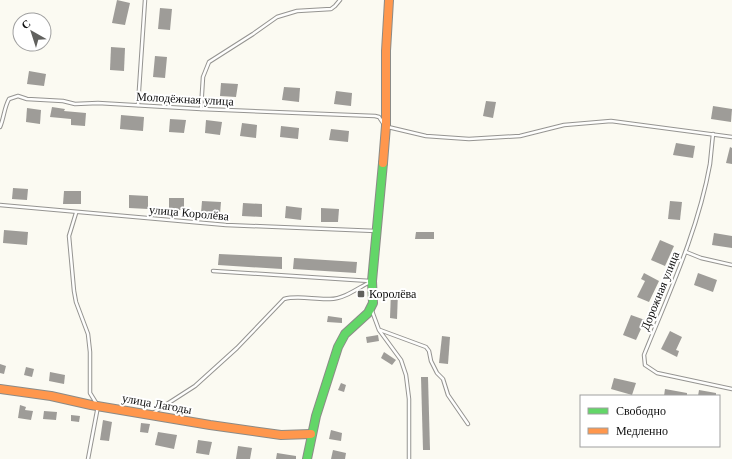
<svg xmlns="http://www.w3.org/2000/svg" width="732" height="459" viewBox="0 0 732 459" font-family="'Times New Roman',serif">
<rect width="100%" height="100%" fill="#fbfaf2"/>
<g fill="#9e9c98">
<path d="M 117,0 L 130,3 L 125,25 L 112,23 Z"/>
<path d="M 160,8 L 172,9 L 170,30 L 158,29 Z"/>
<path d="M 111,47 L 125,48 L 124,71 L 110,70 Z"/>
<path d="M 155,56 L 167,57 L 165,78 L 153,77 Z"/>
<path d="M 29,71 L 46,74 L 44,86 L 27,84 Z"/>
<path d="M 221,83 L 238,84 L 236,97 L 220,96 Z"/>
<path d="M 284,87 L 300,88 L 299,102 L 282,100 Z"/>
<path d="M 336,91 L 352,93 L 351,106 L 334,104 Z"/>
<path d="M 486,101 L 496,102 L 493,118 L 483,116 Z"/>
<path d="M 713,106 L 732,109 L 731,122 L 711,119 Z"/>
<path d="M 52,107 L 65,109 L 64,111 L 86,113 L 85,126 L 71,125 L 71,119 L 50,117 Z"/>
<path d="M 27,108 L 41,110 L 40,124 L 26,122 Z"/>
<path d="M 121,115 L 144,117 L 143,131 L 120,129 Z"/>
<path d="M 170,119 L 186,120 L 184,133 L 169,132 Z"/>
<path d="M 206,120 L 222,122 L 220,135 L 205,133 Z"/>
<path d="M 242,123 L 257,125 L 256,138 L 240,136 Z"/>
<path d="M 281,126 L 299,128 L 298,139 L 280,137 Z"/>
<path d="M 331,129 L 349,131 L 348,142 L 329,140 Z"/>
<path d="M 676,143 L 695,146 L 693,158 L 673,155 Z"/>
<path d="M 730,147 L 732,148 L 732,164 L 726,163 Z"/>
<path d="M 13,188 L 28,189 L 27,200 L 12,199 Z"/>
<path d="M 64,191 L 81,191 L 81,204 L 63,204 Z"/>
<path d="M 129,195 L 148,196 L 148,209 L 129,208 Z"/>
<rect x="169" y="198" width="15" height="12"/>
<path d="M 202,201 L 221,202 L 220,214 L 201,213 Z"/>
<path d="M 670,201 L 682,202 L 680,220 L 668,219 Z"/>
<path d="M 243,203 L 262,204 L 262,217 L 242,216 Z"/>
<path d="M 286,206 L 302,208 L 301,220 L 285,218 Z"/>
<path d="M 321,208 L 339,209 L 338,222 L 321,222 Z"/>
<path d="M 4,230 L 28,232 L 27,245 L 3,243 Z"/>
<path d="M 416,232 L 434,232 L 434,239 L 415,239 Z"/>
<path d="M 714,233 L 732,236 L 732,248 L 712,245 Z"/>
<path d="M 660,240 L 674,246 L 665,266 L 651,260 Z"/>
<path d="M 219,254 L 282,257 L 282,269 L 218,265 Z"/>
<path d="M 294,258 L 357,262 L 356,273 L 293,269 Z"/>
<path d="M 644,273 L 659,281 L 649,302 L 637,297 L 645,281 L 641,279 Z"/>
<path d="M 698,273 L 717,280 L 713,292 L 694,285 Z"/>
<path d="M 391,291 L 398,292 L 397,319 L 390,318 Z"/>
<path d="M 631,315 L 645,320 L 636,340 L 623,335 Z"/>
<path d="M 328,316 L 342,318 L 342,323 L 327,322 Z"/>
<path d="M 670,331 L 682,337 L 676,350 L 679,351 L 677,357 L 661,349 Z"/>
<path d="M 378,335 L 379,341 L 367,343 L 366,337 Z"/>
<path d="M 442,336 L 450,337 L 448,364 L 439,363 Z"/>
<path d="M 384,352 L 396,360 L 392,365 L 381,358 Z"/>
<path d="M 0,364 L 6,366 L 4,374 L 0,373 Z"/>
<path d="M 26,367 L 34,369 L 32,377 L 24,375 Z"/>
<path d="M 50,372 L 65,375 L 64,384 L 49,381 Z"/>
<path d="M 421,377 L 428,377 L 430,450 L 423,450 Z"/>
<path d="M 614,378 L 636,383 L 632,395 L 611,389 Z"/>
<path d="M 341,383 L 346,385 L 344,392 L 338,390 Z"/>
<path d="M 665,389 L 687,393 L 687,396 L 664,396 Z"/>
<path d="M 699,390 L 716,393 L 716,396 L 698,396 Z"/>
<path d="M 20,405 L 26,407 L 25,410 L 33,411 L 31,420 L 18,418 Z"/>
<path d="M 44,411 L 57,412 L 56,420 L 43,419 Z"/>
<path d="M 71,415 L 80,416 L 79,422 L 71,421 Z"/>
<path d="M 103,420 L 112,422 L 109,441 L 100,440 Z"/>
<path d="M 141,423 L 150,424 L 148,433 L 140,432 Z"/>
<path d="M 331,430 L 342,433 L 341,441 L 329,439 Z"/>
<path d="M 158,432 L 177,435 L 174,449 L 155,445 Z"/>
<path d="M 198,440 L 212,442 L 209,455 L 196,453 Z"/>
<path d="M 238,446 L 252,448 L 250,459 L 236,459 Z"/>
<path d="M 333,450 L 346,453 L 345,459 L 331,459 Z"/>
<path d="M 277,453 L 296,456 L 296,459 L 276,459 Z"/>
</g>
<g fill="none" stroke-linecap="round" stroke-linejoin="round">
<g stroke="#959491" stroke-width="4.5">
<g id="lane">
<path d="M 138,105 L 145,0"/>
<path d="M 201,109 L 203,77 L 209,62 L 253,34 L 277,17 L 297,11 L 331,9 L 335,6 L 340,0"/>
<path d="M 0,127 C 4,118 4,108 9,99 L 18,96 L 27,99 L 63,101 L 75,104 L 98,103 L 201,109 L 375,116 L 379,117 L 383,123"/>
<path d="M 388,127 L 426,136 L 469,139 L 520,136 L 564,125 L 611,121 L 732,137"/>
<path d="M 713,134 C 712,144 711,154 710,164 C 698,231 669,293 644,355 L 645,365 L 657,373 L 732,389"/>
<path d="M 0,205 L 226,225 L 376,231"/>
<path d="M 76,213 L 69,236 L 74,291 L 76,302 L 88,334 L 90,352 L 90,393 L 98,406 L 88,459"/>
<path d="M 686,252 L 701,258 L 732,265"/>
<path d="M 213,271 L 370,281"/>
<path d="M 372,311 L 379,330 L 401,360 L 406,375 L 409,399 L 409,459"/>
<path d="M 380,330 L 426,347 L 429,351 L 431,361 L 437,373 L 443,379 L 448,395 L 468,424"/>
<path d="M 153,413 L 195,386 L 237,348 L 284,299 C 299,295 315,300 330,299 C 344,299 358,288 370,282"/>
</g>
</g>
<g stroke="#8b8b87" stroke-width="10">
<path id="fast" d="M 307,459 L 316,416 L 338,347 L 345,334 L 368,313 L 373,303 L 372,281 L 383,163"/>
</g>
<g stroke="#8b8b87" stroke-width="10">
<g id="slow">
<path d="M 383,163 L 386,126 L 386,51 L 389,0"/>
<path d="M 0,389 L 51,396 L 91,405 L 210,425 L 281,435 L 311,434"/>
</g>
</g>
<use href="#lane" stroke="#fefefd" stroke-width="2.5"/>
<use href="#fast" stroke="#63d668" stroke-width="8"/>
<use href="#slow" stroke="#ff974d" stroke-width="8"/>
</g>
<rect fill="#61615e" stroke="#fff" stroke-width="1.5" x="357" y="290" width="8" height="8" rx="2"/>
<g text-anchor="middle" stroke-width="4" stroke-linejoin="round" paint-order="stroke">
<g font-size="12" fill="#0e0e0e" stroke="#fff">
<text transform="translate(185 99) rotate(3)" y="4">Молодёжная улица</text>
<text transform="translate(189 213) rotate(5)" y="4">улица Королёва</text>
<text transform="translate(660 291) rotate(-68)" y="4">Дорожная улица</text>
<text transform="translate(157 404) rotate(10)" y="4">улица Лагоды</text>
</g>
<g font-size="12" fill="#0e0e0e" stroke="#fff" text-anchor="start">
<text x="369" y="298">Королёва</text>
</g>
</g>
<rect x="580" y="395" width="140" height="52" fill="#ffffff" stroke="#9f9f9f"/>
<rect x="588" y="408" width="20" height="6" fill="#63d668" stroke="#9f9f9f"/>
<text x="616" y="415" font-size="12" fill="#0e0e0e">Свободно</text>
<rect x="588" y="428" width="20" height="6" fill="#ff974d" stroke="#9f9f9f"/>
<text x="616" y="435" font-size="12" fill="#0e0e0e">Медленно</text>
<g transform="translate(32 32) rotate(321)"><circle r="19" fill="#ffffff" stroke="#9f9f9f"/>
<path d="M0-3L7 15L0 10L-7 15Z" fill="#61615e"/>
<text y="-6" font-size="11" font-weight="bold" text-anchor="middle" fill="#0e0e0e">С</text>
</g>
</svg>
